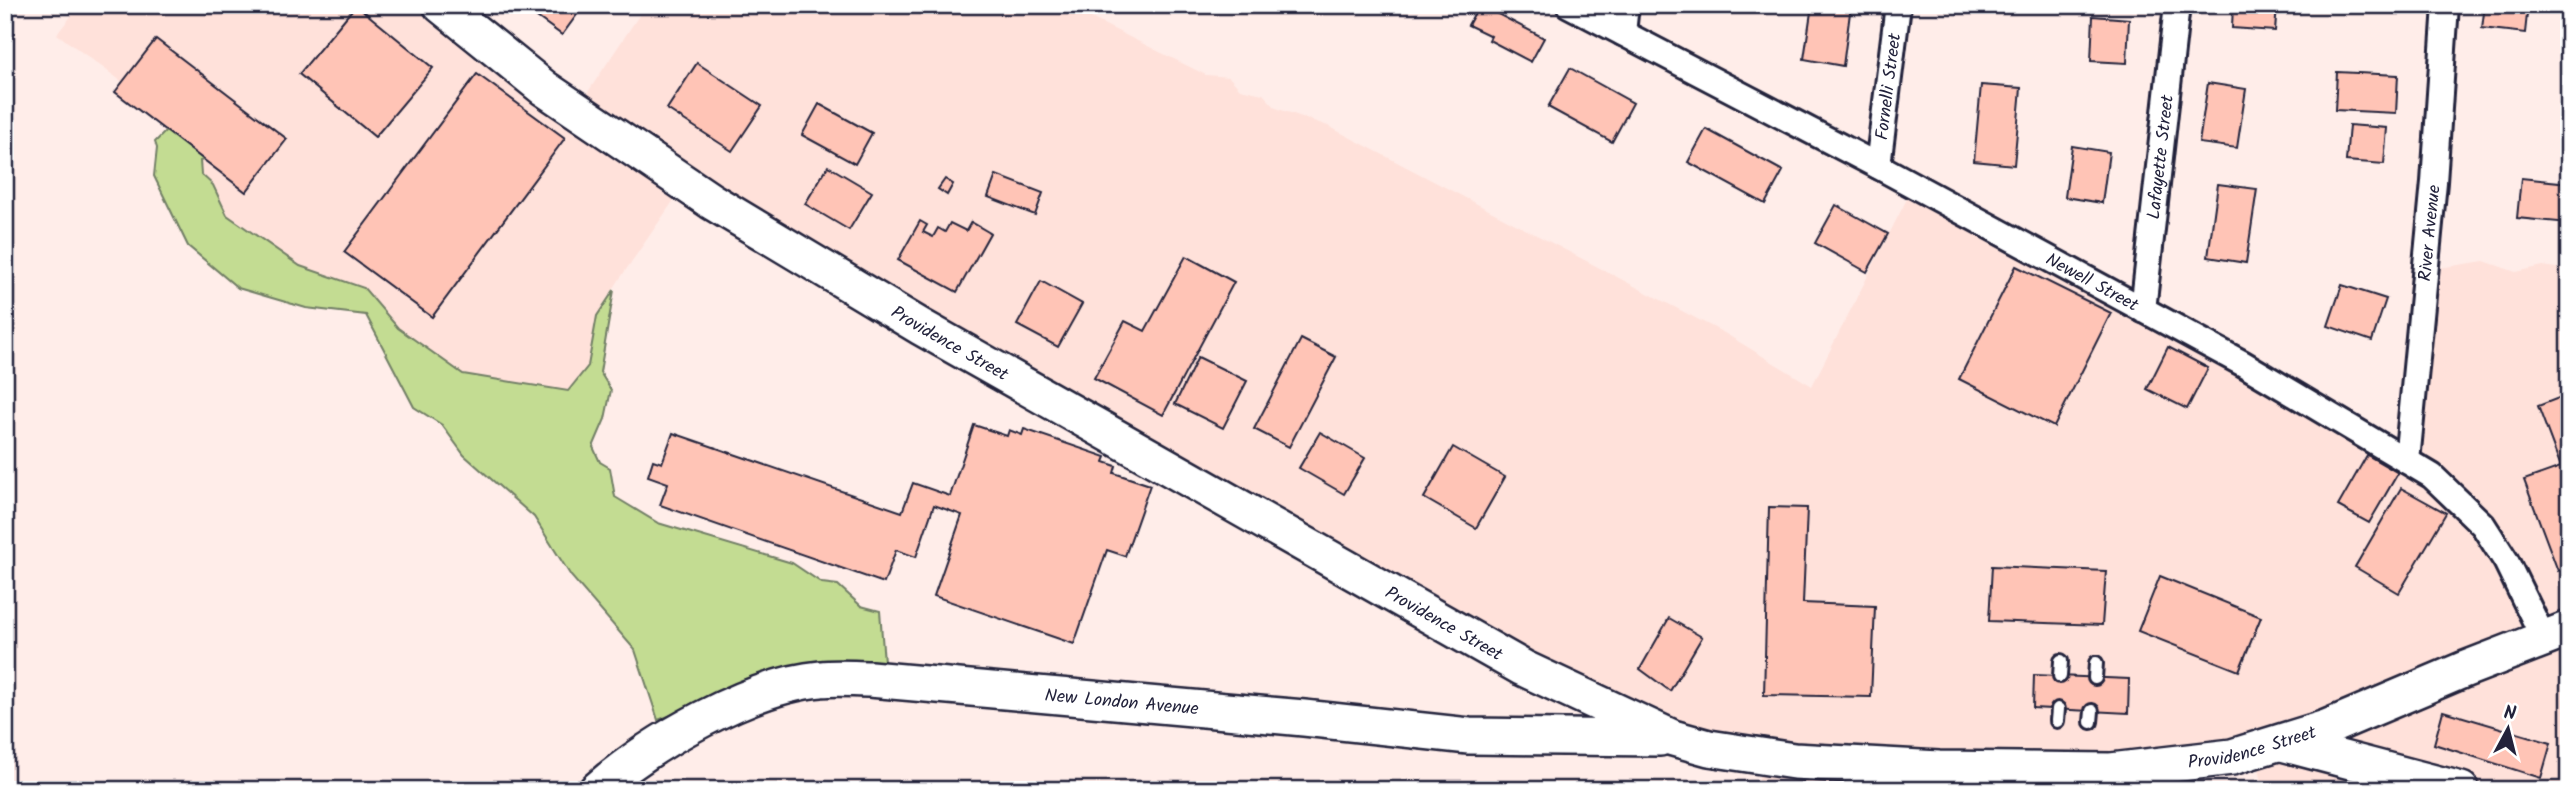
<svg xmlns="http://www.w3.org/2000/svg" width="2574" height="795" viewBox="0 0 2574 795" font-family="Kalam,sans-serif">
<rect width="100%" height="100%" fill="#ffede9"/>
<filter id="ink" filterUnits="userSpaceOnUse"><feTurbulence type="fractalNoise" baseFrequency=".0143" numOctaves="2"/><feDisplacementMap in="SourceGraphic" scale="14" xChannelSelector="R" yChannelSelector="G"/><feConvolveMatrix kernelMatrix="1 2 1 2 8 2 1 2 1" color-interpolation-filters="sRGB"/></filter>
<g filter="url(#ink)">
<path fill="#ffe1da" d="M 80,5 L 443,5 L 582,101 L 646,5 L 1065,5 L 1206,75 L 1229,77 L 1240,89 L 1263,94 L 1276,108 L 1328,126 L 1726,334 L 1812,386 L 1913,187 L 2407,452 L 2433,269 L 2484,261 L 2516,272 L 2543,266 L 2569,270 L 2569,790 L 2263,790 L 2257,756 L 2172,765 L 2171,790 L 1758,790 L 1761,750 L 1712,744 L 1516,663 L 685,184 L 619,280 L 597,316 L 588,366 L 568,391 L 463,374 L 398,328 L 364,288 L 300,266 L 227,215 L 213,185 L 201,174 L 200,161 L 222,155 L 57,34 Z"/>
<path fill="#c3dc92" stroke="#727f66" stroke-width="2" d="M 168,129 L 223,155 L 200,161 L 201,174 L 213,185 L 227,215 L 300,266 L 364,288 L 398,328 L 463,374 L 568,391 L 588,366 L 597,316 L 614,290 L 600,372 L 611,390 L 605,419 L 593,447 L 600,462 L 610,468 L 615,497 L 658,523 L 792,563 L 822,583 L 838,585 L 861,606 L 880,611 L 885,675 L 709,701 L 658,720 L 635,650 L 571,576 L 534,517 L 464,455 L 442,425 L 414,407 L 366,315 L 306,308 L 238,288 L 188,246 L 154,176 L 157,148 L 155,142 Z"/>
<g fill="#ffc4b6" stroke="#22223b" stroke-width="2">
<path d="M 356,5 L 433,68 L 375,137 L 299,74 Z"/>
<path d="M 534,5 L 584,5 L 562,35 L 530,12 Z"/>
<path d="M 1479,5 L 1495,5 L 1499,7 L 1496,13 L 1544,38 L 1531,62 L 1489,40 L 1491,36 L 1468,25 Z"/>
<path d="M 1812,5 L 1851,5 L 1843,66 L 1804,59 Z"/>
<path d="M 2233,5 L 2277,5 L 2275,31 L 2232,28 Z"/>
<path d="M 2485,5 L 2528,5 L 2525,33 L 2482,28 Z"/>
<path d="M 2093,16 L 2129,19 L 2127,63 L 2091,61 Z"/>
<path d="M 156,39 L 287,139 L 246,192 L 115,92 Z"/>
<path d="M 697,63 L 762,106 L 732,151 L 667,109 Z"/>
<path d="M 1570,68 L 1633,103 L 1612,142 L 1548,107 Z"/>
<path d="M 2337,72 L 2398,75 L 2396,113 L 2335,110 Z"/>
<path d="M 477,74 L 565,138 L 432,317 L 344,252 Z"/>
<path d="M 2208,83 L 2246,89 L 2237,148 L 2199,143 Z"/>
<path d="M 1981,85 L 2021,88 L 2014,165 L 1974,161 Z"/>
<path d="M 819,104 L 872,133 L 855,164 L 802,135 Z"/>
<path d="M 2349,125 L 2387,128 L 2384,164 L 2346,161 Z"/>
<path d="M 1706,129 L 1783,171 L 1765,204 L 1688,162 Z"/>
<path d="M 2072,146 L 2109,152 L 2102,203 L 2065,197 Z"/>
<path d="M 828,166 L 872,192 L 849,230 L 805,204 Z"/>
<path d="M 996,175 L 1043,193 L 1035,215 L 988,197 Z"/>
<path d="M 2521,178 L 2569,183 L 2569,223 L 2517,218 Z"/>
<path d="M 945,179 L 953,184 L 947,195 L 938,189 Z"/>
<path d="M 2218,184 L 2257,189 L 2246,263 L 2208,257 Z"/>
<path d="M 1836,205 L 1888,234 L 1867,272 L 1815,243 Z"/>
<path d="M 920,221 L 927,225 L 923,232 L 933,237 L 938,228 L 945,232 L 950,223 L 966,231 L 971,222 L 990,233 L 957,292 L 898,260 Z"/>
<path d="M 1186,256 L 1234,282 L 1163,415 L 1094,378 L 1125,321 L 1145,331 Z"/>
<path d="M 2016,266 L 2111,313 L 2054,427 L 1959,379 Z"/>
<path d="M 1041,281 L 1082,304 L 1058,347 L 1017,325 Z"/>
<path d="M 2342,285 L 2386,299 L 2372,341 L 2328,326 Z"/>
<path d="M 1301,339 L 1336,357 L 1289,447 L 1254,429 Z"/>
<path d="M 2168,347 L 2208,368 L 2187,409 L 2147,389 Z"/>
<path d="M 1198,357 L 1247,381 L 1223,428 L 1175,404 Z"/>
<path d="M 2569,394 L 2569,567 L 2558,571 L 2524,480 L 2561,467 L 2538,406 Z"/>
<path d="M 974,425 L 1007,436 L 1009,430 L 1022,435 L 1024,429 L 1106,457 L 1104,462 L 1116,466 L 1114,473 L 1150,485 L 1125,556 L 1107,550 L 1074,644 L 934,596 L 962,515 L 934,505 L 916,557 L 896,550 L 884,583 L 660,505 L 668,483 L 648,476 L 653,460 L 662,463 L 673,433 L 902,512 L 913,483 L 950,496 Z"/>
<path d="M 1320,432 L 1365,458 L 1344,494 L 1299,468 Z"/>
<path d="M 1453,447 L 1505,477 L 1476,528 L 1424,498 Z"/>
<path d="M 2367,455 L 2398,473 L 2369,523 L 2338,506 Z"/>
<path d="M 2401,488 L 2446,513 L 2399,593 L 2355,567 Z"/>
<path d="M 1769,507 L 1807,508 L 1803,603 L 1875,606 L 1871,697 L 1764,695 Z"/>
<path d="M 1992,566 L 2106,571 L 2102,625 L 1989,621 Z"/>
<path d="M 2160,576 L 2261,617 L 2239,671 L 2138,631 Z"/>
<path d="M 1669,618 L 1702,637 L 1670,691 L 1640,669 Z"/>
<path d="M 2034,675 L 2129,679 L 2128,713 L 2033,708 Z"/>
<path d="M 2443,711 L 2551,743 L 2541,778 L 2434,744 Z"/>
</g>
<g fill="none" stroke-linecap="round" stroke-linejoin="round">
<g stroke="#22223b" stroke-width="18">
<g id="service">
<path d="M 2060,676 L 2061,661"/>
<path d="M 2095,678 L 2096,663"/>
<path d="M 2057,721 L 2058,709"/>
<path d="M 2091,722 L 2092,711"/>
</g>
</g>
<g stroke="#22223b" stroke-width="30">
<g id="minor">
<path id="s1" d="M 1569,5 L 1878,166 L 2242,363 L 2432,476 L 2483,525 L 2506,561 L 2544,639"/>
<path d="M 1623,33 L 1626,5"/>
<path id="s2" d="M 1878,166 L 1898,5"/>
<path id="s3" d="M 2143,310 L 2177,5"/>
<path id="s4" d="M 2407,461 L 2434,182 L 2446,5"/>
</g>
</g>
<g stroke="#22223b" stroke-width="40">
<g id="secondary">
<path id="s5" d="M 441,5 L 544,88 L 711,201 L 921,327 L 1523,668 L 1673,738 L 1709,748 L 1794,761 L 1939,769 L 2111,771 L 2232,757 L 2326,728 L 2463,670 L 2569,629"/>
<path d="M 2282,743 L 2461,790"/>
<path id="s6" d="M 597,790 C 650,743 750,685 821,679 C 837,677 854,679 870,679 L 1304,718 L 1469,736 L 1660,738"/>
</g>
</g>
<use href="#service" stroke="#fff" stroke-width="12"/>
<use href="#minor" stroke="#fff" stroke-width="24"/>
<use href="#secondary" stroke="#fff" stroke-width="35"/>
</g>
</g>
<g text-anchor="middle" stroke-width="5" stroke-linejoin="round" paint-order="stroke">
<g font-size="18" fill="#22223b" stroke="#fff">
<text dy="6" stroke="none"><textPath href="#s2" startOffset="80">Fornelli Street</textPath></text>
<text dy="6" stroke="none"><textPath href="#s3" startOffset="154">Lafayette Street</textPath></text>
<text dy="6" stroke="none"><textPath href="#s4" startOffset="229">River Avenue</textPath></text>
<text dy="6" stroke="none"><textPath href="#s1" startOffset="592">Newell Street</textPath></text>
<text dy="6" stroke="none"><textPath href="#s5" startOffset="612">Providence Street</textPath></text>
<text dy="6" stroke="none"><textPath href="#s5" startOffset="1180">Providence Street</textPath></text>
<text dy="6" stroke="none"><textPath href="#s6" startOffset="555">New London Avenue</textPath></text>
<text dy="6" stroke="none"><textPath href="#s5" startOffset="2020">Providence Street</textPath></text>
</g>
</g>
<rect width="2574" height="795" fill="none" stroke="#fff" stroke-width="28"/>
<rect x="14" y="14" width="2546" height="767" fill="none" stroke="#22223b" stroke-width="2.5" filter="url(#ink)"/>
<g transform="translate(2508 729) rotate(7)" stroke="#ffffff" stroke-width="5" paint-order="stroke">
<path d="M0-5L12 26L0 18L-12 26Z" fill="#22223b"/>
<text y="-10" font-size="19" font-weight="bold" text-anchor="middle" fill="#22223b">N</text>
</g>
</svg>
